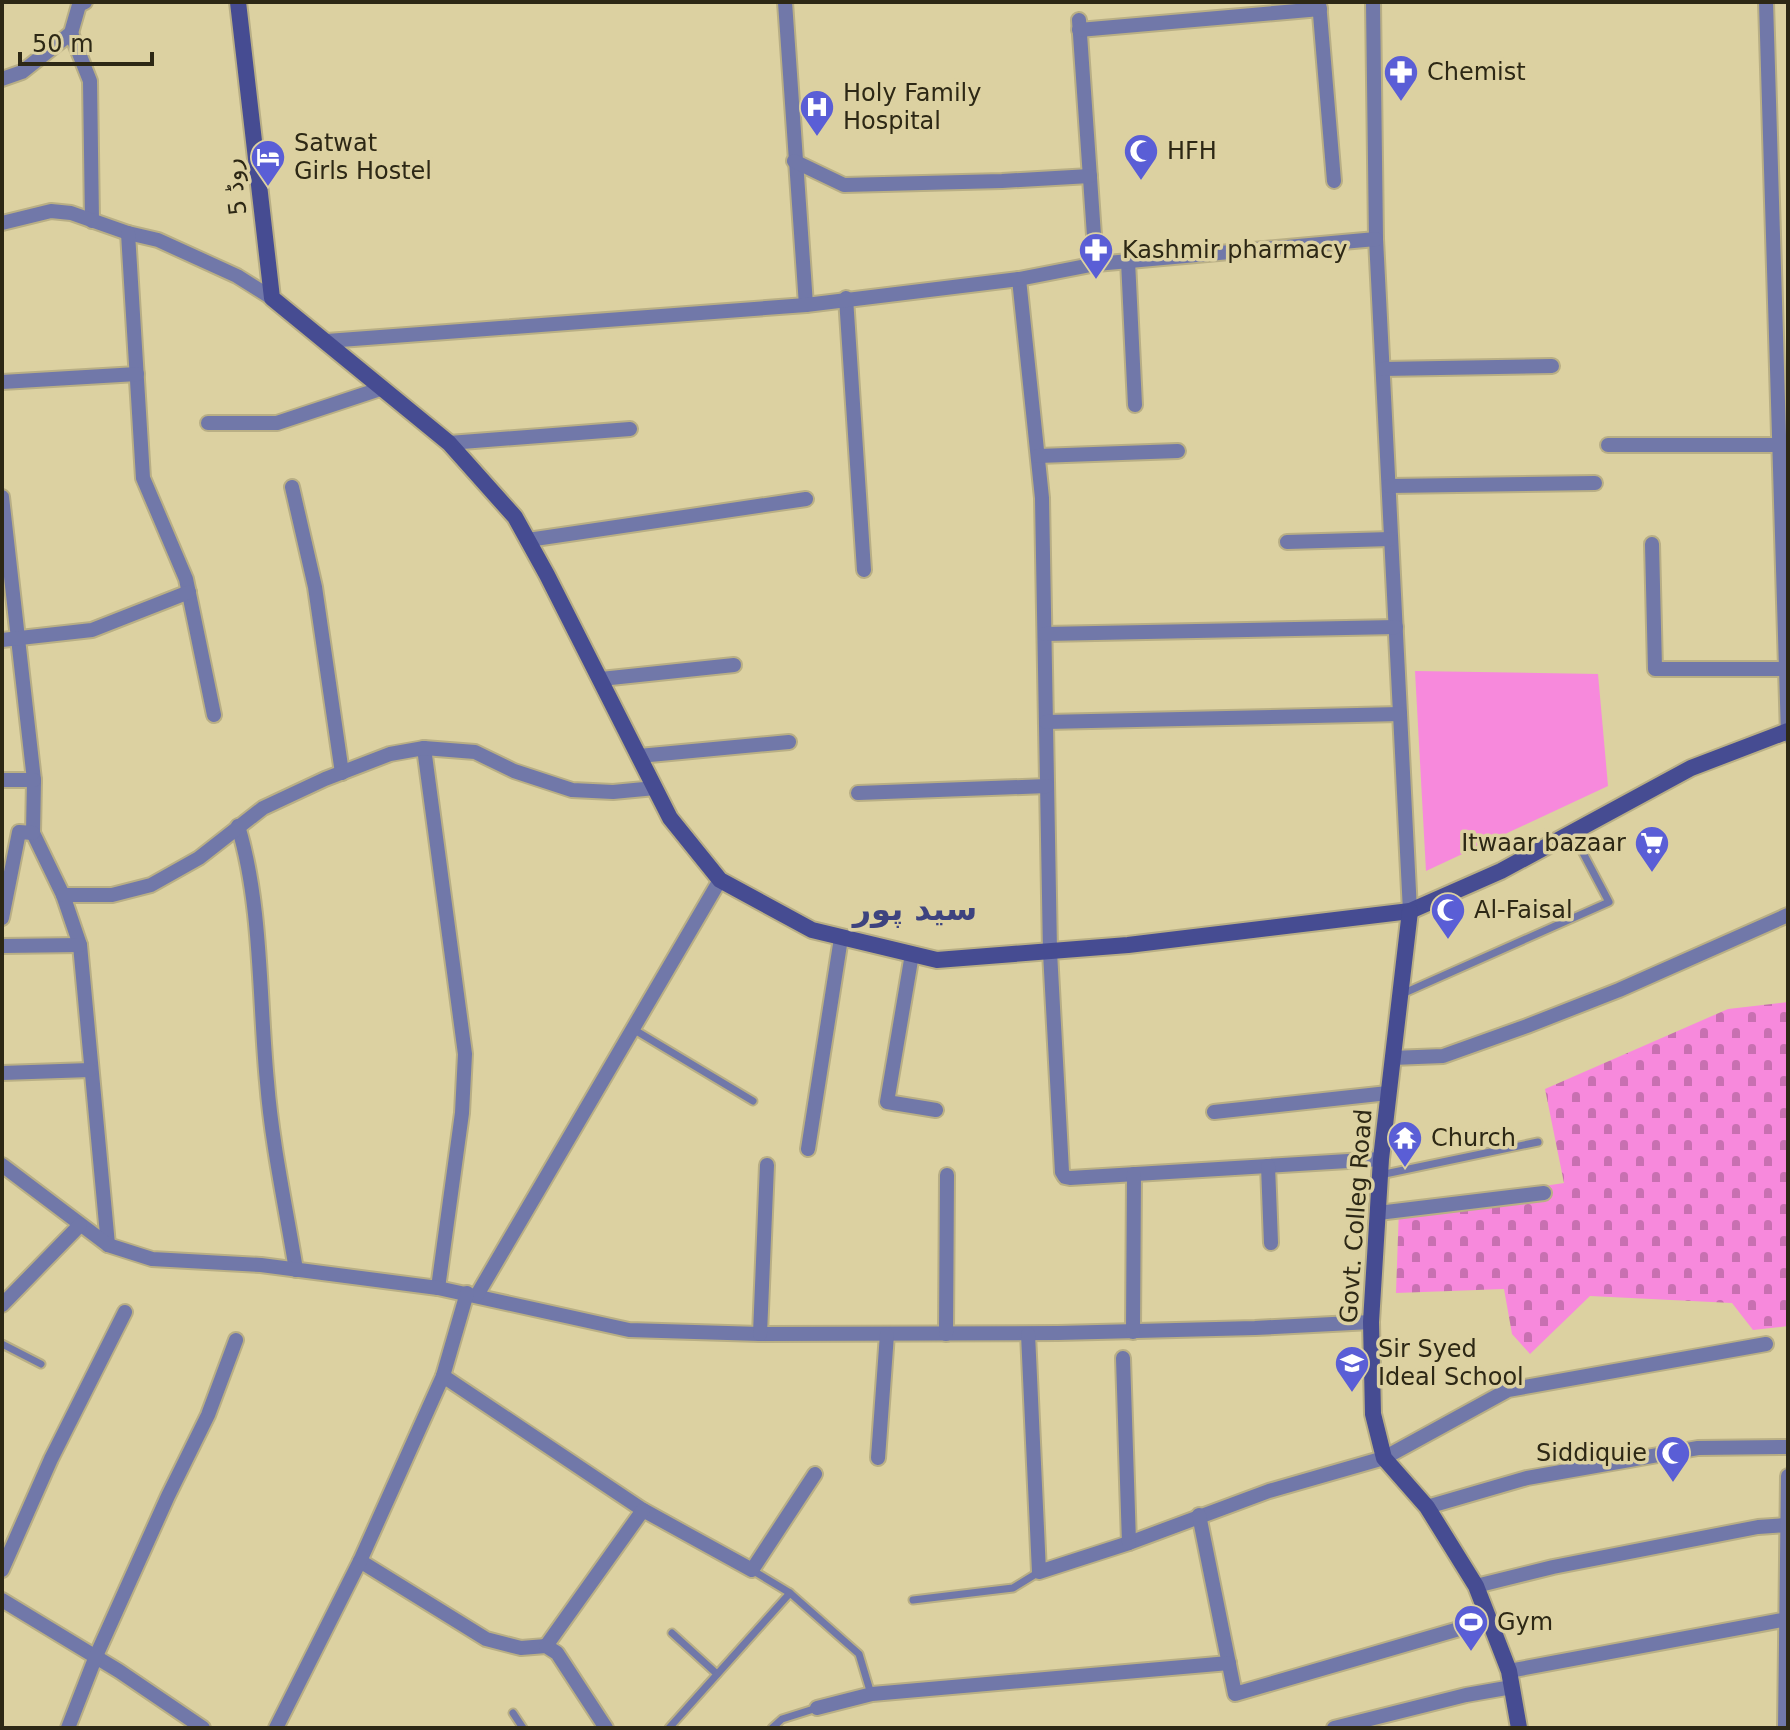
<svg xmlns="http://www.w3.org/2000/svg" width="1790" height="1730" viewBox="0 0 1790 1730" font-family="'DejaVu Sans','Noto Sans Arabic',sans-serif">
<defs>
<pattern id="cemetery-stones" width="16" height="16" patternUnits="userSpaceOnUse" patternTransform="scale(2)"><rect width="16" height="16" fill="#f789dc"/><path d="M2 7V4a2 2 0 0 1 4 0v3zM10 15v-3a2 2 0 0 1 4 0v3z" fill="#c870b1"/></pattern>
</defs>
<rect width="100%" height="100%" fill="#dcd1a1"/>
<path fill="#f789dc" d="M 1415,671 L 1598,674 L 1608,786 L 1426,871 Z"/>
<path fill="url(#cemetery-stones)" d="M 1788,1002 L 1788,1326 L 1753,1330 L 1732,1303 L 1590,1296 L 1530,1354 L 1512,1334 L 1504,1289 L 1396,1293 L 1399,1208 L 1564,1183 L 1545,1089 L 1728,1009 Z"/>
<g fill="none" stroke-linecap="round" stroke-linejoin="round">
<g stroke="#b9af85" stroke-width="11">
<g id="lane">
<path d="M 1402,994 L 1609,902 L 1573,834"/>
<path d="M 633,1029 L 753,1101"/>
<path d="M 1380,1175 L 1538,1142"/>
<path d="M 2,1344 L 41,1364"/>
<path d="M 752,1570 L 790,1593 L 859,1654 L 871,1694"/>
<path d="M 913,1600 L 1013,1588 L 1039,1572"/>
<path d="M 672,1633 L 717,1674"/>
<path d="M 513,1713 L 523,1728"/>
<path d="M 669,1728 L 790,1593"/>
<path d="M 772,1728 L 782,1719 L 817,1708"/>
</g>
</g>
<g stroke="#b9af85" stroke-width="18">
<g id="street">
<path d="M 785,2 L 806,305"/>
<path d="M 1319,2 L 1334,181"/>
<path d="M 1373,2 L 1376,239 L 1410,911"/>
<path d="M 1766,2 L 1788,735"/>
<path d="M 1079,20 L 1096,264"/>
<path d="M 1079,30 L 1320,9"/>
<path d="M 71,33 L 90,81 L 92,221"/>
<path d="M 2,79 L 22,72 L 71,33 L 79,5 L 85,2"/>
<path d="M 794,161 L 844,185 L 1002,181 L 1090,176"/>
<path d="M 2,223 L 51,211 L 71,213 L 128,233 L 158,240 L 237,276 L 272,298"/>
<path d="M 128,233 L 143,478 L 186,579 L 214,715"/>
<path d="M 1128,261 L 1135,405"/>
<path d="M 1019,279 L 1042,498 L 1050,952 L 1062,1172 L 1065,1177 L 1070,1178 L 1381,1159"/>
<path d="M 846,298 L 864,570"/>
<path d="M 327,341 L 806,305 L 1019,279 L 1096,264 L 1376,239"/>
<path d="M 1383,369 L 1552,366"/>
<path d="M 2,382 L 137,374"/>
<path d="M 208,423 L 277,423 L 383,388"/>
<path d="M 449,443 L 630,429"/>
<path d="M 1608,445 L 1787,445"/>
<path d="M 1038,456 L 1178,451"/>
<path d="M 1389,486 L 1595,483"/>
<path d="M 292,487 L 315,587 L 342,773"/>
<path d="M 2,497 L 34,780 L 33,833 L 63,895 L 80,945 L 108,1245"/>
<path d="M 528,540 L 806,499"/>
<path d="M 1287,542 L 1391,539"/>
<path d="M 1652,544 L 1655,669 L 1786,669"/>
<path d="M 1045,634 L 1396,627"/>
<path d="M 2,640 L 92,630 L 189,592"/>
<path d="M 601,679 L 734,665"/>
<path d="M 1046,722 L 1400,714"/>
<path d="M 424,748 L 465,1054 L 462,1113 L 438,1288"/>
<path d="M 639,756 L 789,742"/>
<path d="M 2,780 L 34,780"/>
<path d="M 858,793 L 1047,786"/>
<path d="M 238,826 C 262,904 259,1000 267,1082 C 272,1145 286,1208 296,1270"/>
<path d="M 63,895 L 112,895 L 151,885 L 199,858 L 263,808 L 325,779 L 390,754 L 424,748 L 475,752 L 514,771 L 572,790 L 613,792 L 655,788"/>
<path d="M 2,918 L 19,832 L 33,833"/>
<path d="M 2,946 L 80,945"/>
<path d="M 912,954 L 887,1102 L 936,1110"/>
<path d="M 1392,1058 L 1443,1056 L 1527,1026 L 1619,990 L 1788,915"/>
<path d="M 2,1073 L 90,1070"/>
<path d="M 1214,1112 L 1388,1093"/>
<path d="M 808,1149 L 841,938"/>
<path d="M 2,1165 L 108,1245 L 152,1259 L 261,1265 L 438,1288 L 629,1330 L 760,1334 L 1058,1333 L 1255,1328 L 1371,1322"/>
<path d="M 1268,1166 L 1271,1243"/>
<path d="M 1378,1213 L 1544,1193"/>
<path d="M 477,1295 L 720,880"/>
<path d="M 2,1305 L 80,1225"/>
<path d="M 1133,1332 L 1134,1174"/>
<path d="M 760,1334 L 767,1165"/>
<path d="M 946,1334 L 947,1175"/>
<path d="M 1028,1334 L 1039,1572 L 1129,1543 L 1269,1491 L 1384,1458 L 1508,1390 L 1766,1344"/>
<path d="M 1123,1358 L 1129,1543"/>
<path d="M 443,1376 L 643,1510 L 752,1570 L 815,1474"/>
<path d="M 878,1458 L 887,1334"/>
<path d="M 1427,1507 L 1527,1478 L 1698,1448 L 1788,1447"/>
<path d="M 1199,1515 L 1235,1694 L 1490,1620"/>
<path d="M 360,1561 L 486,1639 L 521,1648 L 546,1646 L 557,1653 L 606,1728"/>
<path d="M 2,1570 L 51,1459 L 125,1312"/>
<path d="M 1476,1586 L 1553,1567 L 1758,1527 L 1787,1525"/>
<path d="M 2,1600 L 119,1671 L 203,1728"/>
<path d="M 546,1646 L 643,1510"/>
<path d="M 1509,1671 L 1788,1619"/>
<path d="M 817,1708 L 872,1694 L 1229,1663"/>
<path d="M 68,1728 L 96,1656 L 168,1496 L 208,1415 L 236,1340"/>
<path d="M 276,1728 L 360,1561 L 443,1376 L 467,1293"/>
<path d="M 1334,1728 L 1466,1695 L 1512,1687"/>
<path d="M 1785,1728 L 1788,1476"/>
</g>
</g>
<g stroke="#b9af85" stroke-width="20">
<g id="secondary">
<path d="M 238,2 L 272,298 L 449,443 L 515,517 L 547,575 L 670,818 L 720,880 L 812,930 L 937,960 L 1128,945 L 1410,911 L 1501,871 L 1691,768 L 1788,731"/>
<path d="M 1410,911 L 1381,1159 L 1371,1322 L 1373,1414 L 1384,1458 L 1427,1507 L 1476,1586 L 1509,1671 L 1519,1728"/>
</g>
</g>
<use href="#lane" stroke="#7178a9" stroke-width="7"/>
<use href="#street" stroke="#7178a9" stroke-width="14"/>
<use href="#secondary" stroke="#464c92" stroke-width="16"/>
</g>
<defs>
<g id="pharmacy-pin" transform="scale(1.8)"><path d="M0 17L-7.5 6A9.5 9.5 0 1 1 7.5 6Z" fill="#5a5ed6" stroke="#dcd1a1"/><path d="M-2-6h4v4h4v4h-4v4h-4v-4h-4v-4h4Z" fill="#fff"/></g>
<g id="hospital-pin" transform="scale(1.8)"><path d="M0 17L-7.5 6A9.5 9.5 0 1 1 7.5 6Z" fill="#5a5ed6" stroke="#dcd1a1"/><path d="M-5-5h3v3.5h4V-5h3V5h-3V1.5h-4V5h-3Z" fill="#fff"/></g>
<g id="mosque-pin" transform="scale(1.8)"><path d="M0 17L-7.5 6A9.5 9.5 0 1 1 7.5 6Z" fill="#5a5ed6" stroke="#dcd1a1"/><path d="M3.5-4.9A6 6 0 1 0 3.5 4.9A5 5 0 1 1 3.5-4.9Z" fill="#fff"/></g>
<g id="hotel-pin" transform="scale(1.8)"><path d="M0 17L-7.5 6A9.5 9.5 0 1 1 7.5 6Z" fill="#5a5ed6" stroke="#dcd1a1"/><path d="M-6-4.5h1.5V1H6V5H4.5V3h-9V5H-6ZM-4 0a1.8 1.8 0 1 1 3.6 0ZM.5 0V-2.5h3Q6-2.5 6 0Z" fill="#fff"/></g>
<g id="supermarket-pin" transform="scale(1.8)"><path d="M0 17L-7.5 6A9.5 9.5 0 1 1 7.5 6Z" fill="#5a5ed6" stroke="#dcd1a1"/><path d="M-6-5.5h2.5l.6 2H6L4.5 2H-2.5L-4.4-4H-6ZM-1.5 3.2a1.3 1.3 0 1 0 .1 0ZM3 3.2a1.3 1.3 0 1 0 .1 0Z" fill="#fff"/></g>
<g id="temple-pin" transform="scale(1.8)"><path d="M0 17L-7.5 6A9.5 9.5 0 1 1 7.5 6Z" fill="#5a5ed6" stroke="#dcd1a1"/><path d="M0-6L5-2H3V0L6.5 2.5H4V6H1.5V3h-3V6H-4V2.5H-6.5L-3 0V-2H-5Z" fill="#fff"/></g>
<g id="school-pin" transform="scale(1.8)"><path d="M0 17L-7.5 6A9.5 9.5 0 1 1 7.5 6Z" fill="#5a5ed6" stroke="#dcd1a1"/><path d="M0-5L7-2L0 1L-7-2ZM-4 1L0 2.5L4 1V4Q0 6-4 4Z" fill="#fff"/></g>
<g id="stadium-pin" transform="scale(1.8)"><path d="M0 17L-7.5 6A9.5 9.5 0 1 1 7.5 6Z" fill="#5a5ed6" stroke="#dcd1a1"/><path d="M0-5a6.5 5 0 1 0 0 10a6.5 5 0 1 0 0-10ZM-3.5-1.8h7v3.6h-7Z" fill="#fff"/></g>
</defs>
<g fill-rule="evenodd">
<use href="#pharmacy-pin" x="1401" y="72"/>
<use href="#hospital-pin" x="817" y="107"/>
<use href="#mosque-pin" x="1141" y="151"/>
<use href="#hotel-pin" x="268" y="157"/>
<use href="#pharmacy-pin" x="1096" y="250"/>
<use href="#supermarket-pin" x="1652" y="843"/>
<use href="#mosque-pin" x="1448" y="910"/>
<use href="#temple-pin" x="1405" y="1138"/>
<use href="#school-pin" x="1352" y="1363"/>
<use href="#mosque-pin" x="1673" y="1453"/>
<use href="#stadium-pin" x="1471" y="1622"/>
</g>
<g text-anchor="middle" stroke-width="7" stroke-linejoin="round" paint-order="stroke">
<g font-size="24" fill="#2d2815" stroke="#dcd1a1" text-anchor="start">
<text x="1427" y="80">Chemist</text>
<text x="843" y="101">Holy Family<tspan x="843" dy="28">Hospital</tspan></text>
<text x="294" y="151">Satwat<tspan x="294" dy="28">Girls Hostel</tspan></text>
<text x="1167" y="159">HFH</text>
<text x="1122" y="258">Kashmir pharmacy</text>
<text x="1626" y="851" text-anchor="end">Itwaar bazaar</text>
<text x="1474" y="918">Al-Faisal</text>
<text x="1431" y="1146">Church</text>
<text x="1378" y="1357">Sir Syed<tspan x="1378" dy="28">Ideal School</tspan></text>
<text x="1647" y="1461" text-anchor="end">Siddiquie</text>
<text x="1497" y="1630">Gym</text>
</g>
<g font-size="24" fill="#2d2815" stroke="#dcd1a1">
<text transform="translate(235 187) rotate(-97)" y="8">روڈ 5</text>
<text transform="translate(1356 1216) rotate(-86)" y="8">Govt. Colleg Road</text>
</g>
<g font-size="32" font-weight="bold" fill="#3d437f" stroke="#dcd1a1">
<text x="915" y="920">سید پور</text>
</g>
</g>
<rect width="1790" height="1730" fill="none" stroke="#2d2815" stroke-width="8"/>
<path d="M20 52v12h132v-12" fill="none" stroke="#2d2815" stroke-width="4"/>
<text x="32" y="52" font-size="24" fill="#2d2815" stroke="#dcd1a1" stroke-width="6" paint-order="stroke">50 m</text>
</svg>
